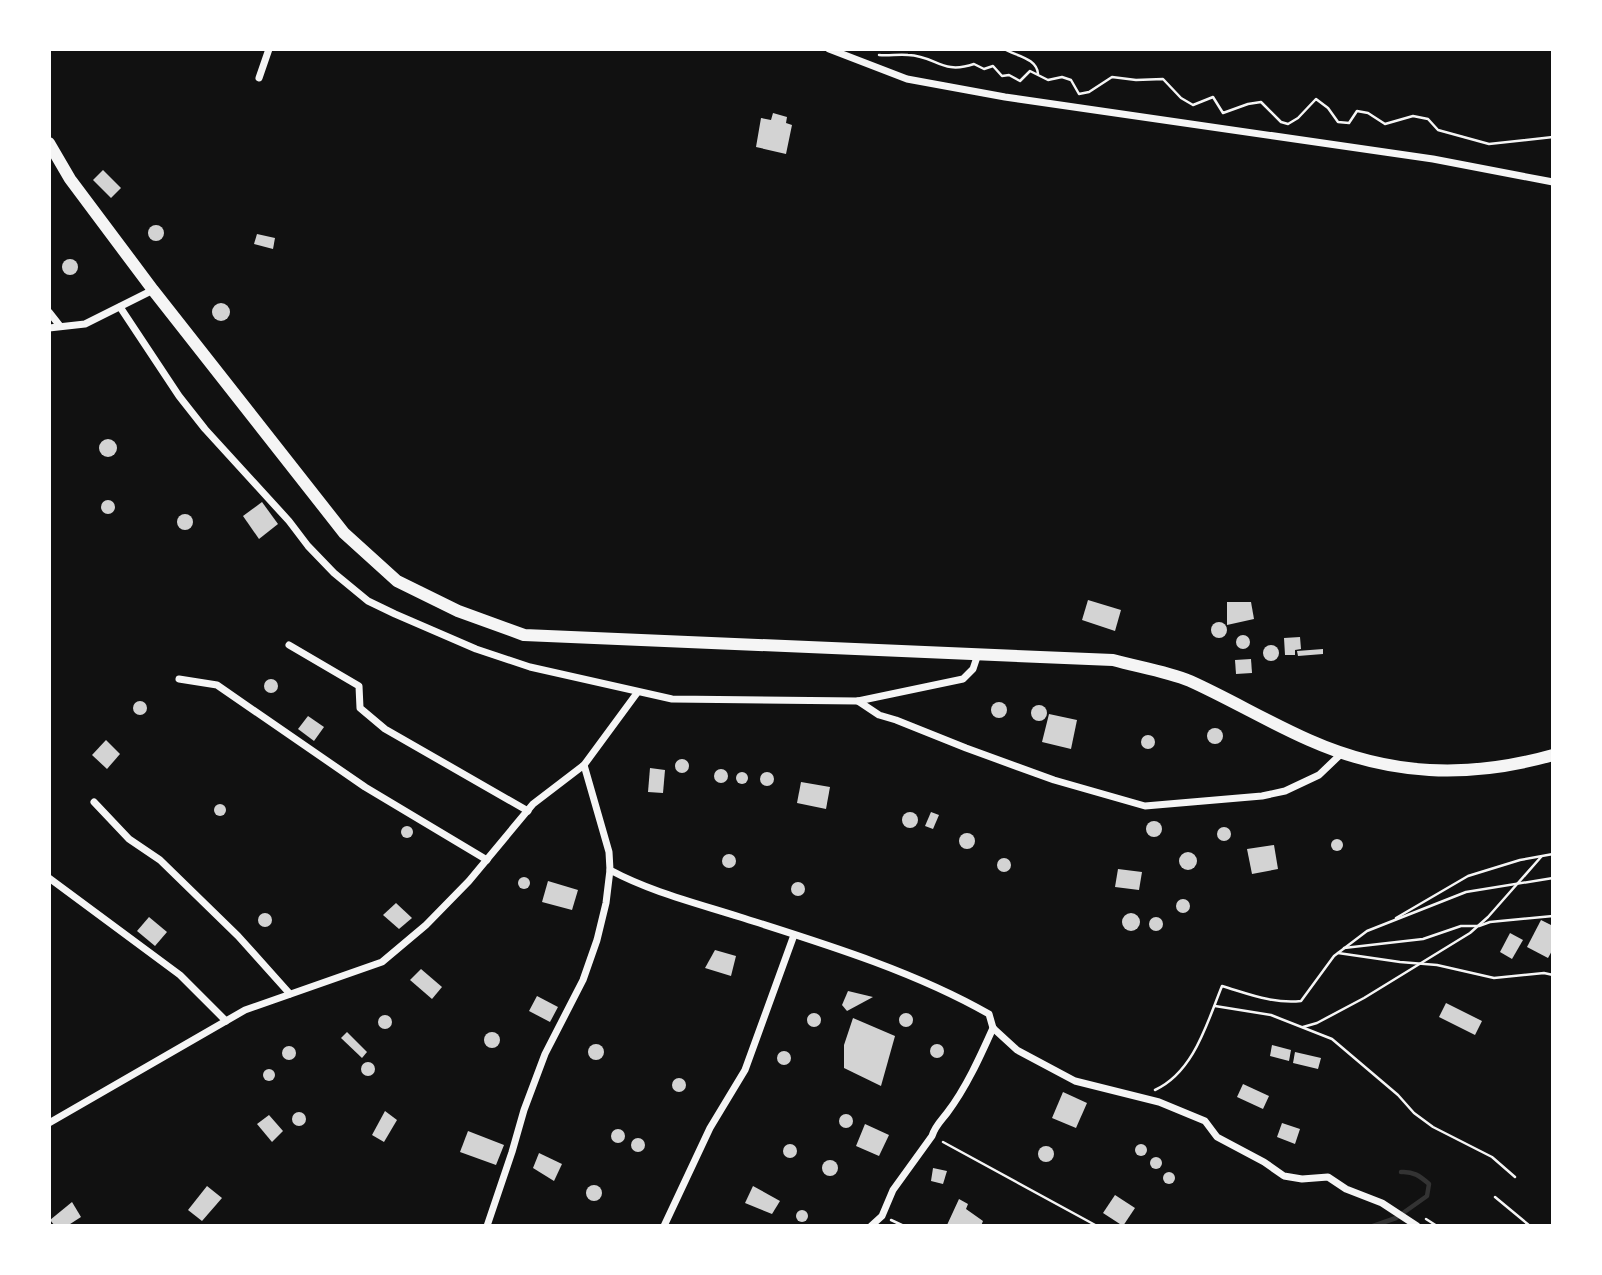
<svg xmlns="http://www.w3.org/2000/svg" width="1602" height="1275" viewBox="0 0 1602 1275" font-family="Raleway,sans-serif">
<rect width="100%" height="100%" fill="#111"/>
<g fill="none" stroke-linecap="round" stroke-linejoin="round">
<path stroke="#333" stroke-width="4.5" d="M 1373,1226 L 1396,1218 L 1427,1196 L 1429,1184 C 1420,1176 1413,1171 1401,1172"/>
</g>
<g fill="#d3d3d3">
<path d="M 773,113 L 787,117 L 786,123 L 792,125 L 786,154 L 756,147 L 761,118 L 771,120 Z"/>
<path d="M 103,170 L 121,188 L 111,198 L 93,180 Z"/>
<circle cx="156" cy="233" r="8"/>
<path d="M 257,234 L 275,238 L 273,249 L 254,244 Z"/>
<circle cx="70" cy="267" r="8"/>
<circle cx="221" cy="312" r="9"/>
<circle cx="108" cy="448" r="9"/>
<circle cx="108" cy="507" r="7"/>
<path d="M 262,502 L 278,524 L 259,539 L 243,516 Z"/>
<circle cx="185" cy="522" r="8"/>
<path d="M 1088,600 L 1121,610 L 1115,631 L 1082,620 Z"/>
<path d="M 1227,602 L 1251,602 L 1254,619 L 1227,625 Z"/>
<circle cx="1219" cy="630" r="8"/>
<circle cx="1243" cy="642" r="7"/>
<path d="M 1300,637 L 1301,649 L 1295,650 L 1295,655 L 1285,655 L 1284,638 Z"/>
<circle cx="1271" cy="653" r="8"/>
<path d="M 1323,649 L 1323,654 L 1298,656 L 1297,651 Z"/>
<path d="M 1251,659 L 1252,673 L 1236,674 L 1235,660 Z"/>
<circle cx="271" cy="686" r="7"/>
<circle cx="140" cy="708" r="7"/>
<circle cx="999" cy="710" r="8"/>
<circle cx="1039" cy="713" r="8"/>
<path d="M 1049,714 L 1077,720 L 1071,749 L 1042,742 Z"/>
<path d="M 308,716 L 324,727 L 314,741 L 298,729 Z"/>
<circle cx="1215" cy="736" r="8"/>
<circle cx="1148" cy="742" r="7"/>
<path d="M 106,740 L 120,754 L 107,769 L 92,755 Z"/>
<circle cx="682" cy="766" r="7"/>
<path d="M 650,768 L 665,770 L 663,793 L 648,792 Z"/>
<circle cx="721" cy="776" r="7"/>
<circle cx="742" cy="778" r="6"/>
<circle cx="767" cy="779" r="7"/>
<path d="M 801,782 L 830,787 L 826,809 L 797,803 Z"/>
<circle cx="220" cy="810" r="6"/>
<path d="M 931,812 L 939,815 L 933,829 L 925,826 Z"/>
<circle cx="910" cy="820" r="8"/>
<circle cx="1154" cy="829" r="8"/>
<circle cx="407" cy="832" r="6"/>
<circle cx="1224" cy="834" r="7"/>
<circle cx="967" cy="841" r="8"/>
<circle cx="1337" cy="845" r="6"/>
<path d="M 1274,845 L 1278,869 L 1252,874 L 1247,849 Z"/>
<circle cx="1188" cy="861" r="9"/>
<circle cx="729" cy="861" r="7"/>
<circle cx="1004" cy="865" r="7"/>
<path d="M 1118,869 L 1142,872 L 1139,890 L 1115,887 Z"/>
<circle cx="524" cy="883" r="6"/>
<path d="M 548,881 L 578,890 L 572,910 L 542,902 Z"/>
<circle cx="798" cy="889" r="7"/>
<circle cx="1183" cy="906" r="7"/>
<path d="M 396,903 L 412,918 L 399,929 L 383,915 Z"/>
<circle cx="265" cy="920" r="7"/>
<circle cx="1131" cy="922" r="9"/>
<path d="M 149,917 L 167,932 L 155,946 L 137,931 Z"/>
<circle cx="1156" cy="924" r="7"/>
<path d="M 1541,920 L 1553,926 L 1553,949 L 1548,958 L 1527,947 Z"/>
<path d="M 1510,933 L 1523,940 L 1512,959 L 1500,952 Z"/>
<path d="M 715,950 L 736,956 L 731,976 L 705,968 Z"/>
<path d="M 421,969 L 442,987 L 432,999 L 410,980 Z"/>
<path d="M 848,991 L 873,997 L 847,1011 L 842,1005 Z"/>
<path d="M 537,996 L 558,1007 L 550,1022 L 529,1011 Z"/>
<path d="M 1446,1003 L 1482,1021 L 1475,1035 L 1439,1017 Z"/>
<circle cx="814" cy="1020" r="7"/>
<circle cx="906" cy="1020" r="7"/>
<circle cx="385" cy="1022" r="7"/>
<path d="M 853,1018 L 895,1036 L 881,1086 L 844,1068 L 844,1045 Z"/>
<path d="M 347,1032 L 367,1052 L 362,1058 L 341,1038 Z"/>
<circle cx="492" cy="1040" r="8"/>
<circle cx="596" cy="1052" r="8"/>
<circle cx="937" cy="1051" r="7"/>
<path d="M 1272,1045 L 1291,1050 L 1289,1061 L 1270,1056 Z"/>
<circle cx="289" cy="1053" r="7"/>
<circle cx="784" cy="1058" r="7"/>
<path d="M 1295,1052 L 1321,1058 L 1318,1069 L 1293,1063 Z"/>
<circle cx="368" cy="1069" r="7"/>
<circle cx="269" cy="1075" r="6"/>
<circle cx="679" cy="1085" r="7"/>
<path d="M 1243,1084 L 1269,1096 L 1263,1109 L 1237,1097 Z"/>
<path d="M 1063,1092 L 1087,1103 L 1076,1128 L 1052,1118 Z"/>
<path d="M 385,1111 L 397,1120 L 384,1142 L 372,1135 Z"/>
<circle cx="299" cy="1119" r="7"/>
<circle cx="846" cy="1121" r="7"/>
<path d="M 269,1115 L 283,1131 L 272,1142 L 257,1124 Z"/>
<path d="M 1282,1123 L 1300,1129 L 1295,1144 L 1277,1137 Z"/>
<path d="M 865,1124 L 889,1135 L 879,1156 L 856,1146 Z"/>
<circle cx="618" cy="1136" r="7"/>
<path d="M 468,1131 L 504,1145 L 496,1165 L 460,1152 Z"/>
<circle cx="638" cy="1145" r="7"/>
<circle cx="1141" cy="1150" r="6"/>
<circle cx="790" cy="1151" r="7"/>
<circle cx="1046" cy="1154" r="8"/>
<path d="M 539,1153 L 562,1164 L 554,1181 L 533,1168 Z"/>
<circle cx="1156" cy="1163" r="6"/>
<circle cx="830" cy="1168" r="8"/>
<path d="M 933,1168 L 947,1171 L 943,1184 L 931,1181 Z"/>
<circle cx="1169" cy="1178" r="6"/>
<circle cx="594" cy="1193" r="8"/>
<path d="M 207,1186 L 222,1198 L 202,1221 L 188,1210 Z"/>
<path d="M 753,1186 L 780,1201 L 772,1214 L 745,1203 Z"/>
<path d="M 1115,1195 L 1135,1208 L 1123,1226 L 1103,1213 Z"/>
<path d="M 959,1199 L 968,1204 L 966,1209 L 983,1221 L 981,1226 L 947,1225 Z"/>
<path d="M 72,1202 L 81,1217 L 67,1226 L 55,1226 L 50,1220 Z"/>
<circle cx="802" cy="1216" r="6"/>
</g>
<g fill="none" stroke-linecap="round" stroke-linejoin="round">
<g stroke="#f5f5f5" stroke-width="2.5">
<path d="M 1004,49 C 1016,56 1037,58 1038,74"/>
<path d="M 879,55 C 889,56 898,54 908,55 C 937,56 941,75 974,64 L 984,69 L 993,66 L 1002,76 L 1009,75 L 1020,81 L 1030,71 L 1048,80 L 1062,77 L 1071,80 L 1079,94 L 1089,92 L 1112,77 L 1136,80 L 1163,79 L 1181,98 L 1193,105 L 1213,97 L 1223,113 L 1248,104 L 1261,102 L 1281,122 L 1288,124 L 1298,118 L 1316,99 L 1328,108 L 1338,122 L 1349,123 L 1357,111 L 1368,113 L 1385,124 L 1413,116 L 1428,119 L 1438,130 L 1489,144 L 1553,137"/>
<path d="M 1396,918 L 1468,876 L 1520,860 L 1553,854"/>
<path d="M 1344,948 L 1423,939 L 1461,926 L 1479,926 L 1490,922 L 1553,916"/>
<path d="M 1338,953 L 1400,962 L 1437,965 L 1494,978 L 1544,973 L 1553,975"/>
<path d="M 1215,1006 L 1271,1015 L 1332,1039 L 1398,1095 L 1414,1113 L 1433,1127 L 1492,1157 L 1515,1177"/>
<path d="M 1303,1027 L 1317,1023 L 1364,998 L 1470,933 L 1488,917 L 1541,857"/>
<path d="M 1155,1090 C 1194,1072 1207,1023 1222,986 C 1249,994 1273,1004 1301,1001 L 1334,956 L 1367,931 L 1466,892 L 1553,878"/>
<path d="M 943,1142 L 1097,1226"/>
<path d="M 1553,1182 L 1553,1184"/>
<path d="M 1495,1197 L 1530,1226"/>
<path d="M 1426,1219 L 1437,1226"/>
<path d="M 891,1220 L 904,1226"/>
</g>
<g stroke="#f5f5f5" stroke-width="7">
<path d="M 829,49 L 907,79 L 1005,97 L 1433,159 L 1553,182"/>
<path d="M 259,78 L 269,49"/>
<path d="M 120,307 L 179,396 L 205,429 L 289,521 L 308,546 L 334,573 L 368,601 L 395,614 L 476,649 L 530,667 L 672,699 L 858,701 L 963,679 L 973,669 L 978,654"/>
<path d="M 49,312 L 60,326"/>
<path d="M 49,328 L 85,324 L 153,290"/>
<path d="M 289,645 L 359,686 L 360,708 L 385,729 L 528,811"/>
<path d="M 179,679 L 217,685 L 365,787 L 487,860"/>
<path d="M 858,701 L 879,715 L 896,720 L 966,748 L 1054,780 L 1145,806 L 1262,796 L 1285,791 L 1319,775 L 1342,753"/>
<path d="M 584,765 L 609,852 L 610,870 C 651,892 696,903 740,917 C 822,943 914,971 989,1014 L 993,1028 L 1017,1050 L 1075,1081 L 1159,1102 L 1205,1121 L 1217,1137 L 1264,1162 L 1284,1176 L 1302,1179 L 1328,1177 L 1346,1189 L 1382,1203 L 1417,1226"/>
<path d="M 94,802 L 129,839 L 160,860 L 238,936 L 290,994"/>
<path d="M 49,878 L 180,975 L 226,1021"/>
<path d="M 49,1123 L 245,1010 L 382,962 L 426,925 L 469,881 L 533,804 L 584,765 L 637,693"/>
<path d="M 487,1226 L 512,1152 L 524,1110 L 545,1054 L 583,980 L 597,940 L 606,903 L 610,870"/>
<path d="M 664,1226 L 710,1128 L 745,1070 L 794,935"/>
<path d="M 871,1226 L 882,1216 L 893,1190 L 932,1136 C 935,1126 940,1122 947,1113 C 966,1088 980,1057 993,1028"/>
</g>
<path stroke="#f5f5f5" stroke-width="12" d="M 49,143 L 70,179 L 153,290 L 344,533 L 397,581 L 458,611 L 524,635 L 1113,660 C 1138,667 1166,671 1190,681 C 1230,699 1268,722 1309,740 C 1390,776 1468,779 1553,755"/>
</g>
<rect width="1602" height="1275" fill="none" stroke="#ffffff" stroke-width="102"/>
</svg>
